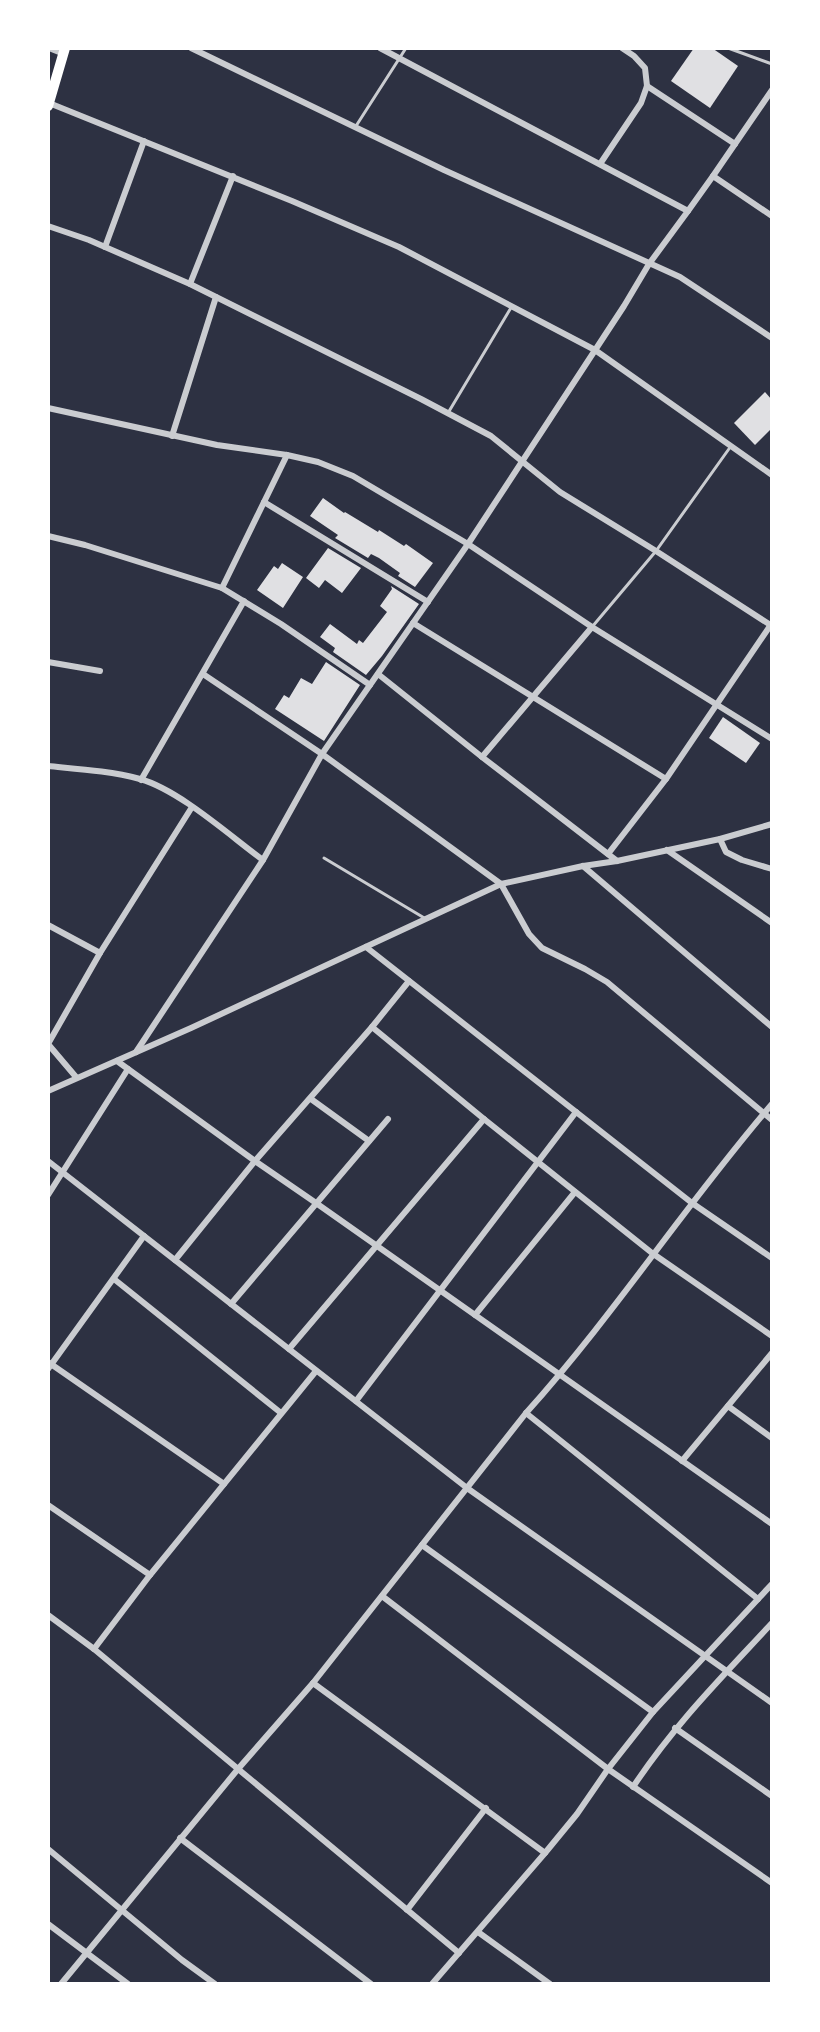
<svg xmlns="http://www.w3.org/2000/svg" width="820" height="2032" viewBox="0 0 820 2032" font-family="'Golos Text',sans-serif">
<rect width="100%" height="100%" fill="#2d3142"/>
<g fill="#e0e0e3">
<path d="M 694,48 L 712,48 L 738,66 L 710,108 L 671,81 Z"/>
<path d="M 765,392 L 772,400 L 772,428 L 755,445 L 734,423 Z"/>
<path d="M 323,498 L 344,513 L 345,512 L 378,532 L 379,530 L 404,546 L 406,544 L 433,563 L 415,587 L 398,576 L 400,573 L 379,558 L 371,554 L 368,558 L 335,538 L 338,535 L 310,516 Z"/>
<path d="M 328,548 L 361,568 L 342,593 L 325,580 L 319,588 L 306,578 Z"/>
<path d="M 282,563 L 303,577 L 283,608 L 257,590 L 274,566 L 278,569 Z"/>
<path d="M 391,586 L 419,604 L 382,656 L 366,675 L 333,652 L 335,648 L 320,637 L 330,624 L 357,644 L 359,640 L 363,643 L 387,612 L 380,606 L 392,589 Z"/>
<path d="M 326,662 L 360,685 L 324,741 L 275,709 L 284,695 L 289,698 L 301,678 L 312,684 Z"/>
<path d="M 723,717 L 760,743 L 746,763 L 709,738 Z"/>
</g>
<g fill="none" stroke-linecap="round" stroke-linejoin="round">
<g stroke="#caccd0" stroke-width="3">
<path d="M 728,48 L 772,64"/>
<path d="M 356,126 L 406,48"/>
<path d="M 448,413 L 512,306"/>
<path d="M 592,627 L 656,551 L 731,446"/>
<path d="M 324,858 L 426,919"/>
</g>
<g stroke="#caccd0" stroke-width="6">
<path d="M 49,48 L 64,54"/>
<path d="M 191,48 L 444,170 L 680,277 L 772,338"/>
<path d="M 647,86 L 735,144"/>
<path d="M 772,90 L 713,176 L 772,216"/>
<path d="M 49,103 L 292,201 L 399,247 L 595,350 L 772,475"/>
<path d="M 600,164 L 641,103 L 647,86 L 645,68 L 634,56 L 622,48"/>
<path d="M 688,211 L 713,176"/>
<path d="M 48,226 L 89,240 L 190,284 L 421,399 L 491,436 L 560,492 L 656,551 L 772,626"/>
<path d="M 105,247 L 144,141"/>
<path d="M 190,284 L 233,176"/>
<path d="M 48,408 L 217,445 L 287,455 L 318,462 L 353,476 L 468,544 L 592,627 L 772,739"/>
<path d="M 172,436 L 216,297"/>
<path d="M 264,502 L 428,602"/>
<path d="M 48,536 L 85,545 L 222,588 L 281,624 L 370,685"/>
<path d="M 222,588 L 287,455"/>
<path d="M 413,623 L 666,779"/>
<path d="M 48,662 L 100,671"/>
<path d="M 203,674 L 322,754 L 501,884 L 529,934 L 542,948 L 585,969 L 607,982 L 772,1120"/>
<path d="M 378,674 L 482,757 L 617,861"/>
<path d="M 482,757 L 592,627"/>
<path d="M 48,766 C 78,769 110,771 140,779 C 179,790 229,835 263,860"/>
<path d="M 141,780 L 244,601"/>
<path d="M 720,839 L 726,852 L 742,860 L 772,869"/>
<path d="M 667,850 L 772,923"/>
<path d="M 608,854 L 666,779 L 772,623"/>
<path d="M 583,866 L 772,1027"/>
<path d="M 48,925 L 100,953"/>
<path d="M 366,947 L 692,1203 L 772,1258"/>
<path d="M 372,1027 L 484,1119 L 652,1253 L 772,1336"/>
<path d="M 48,1044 L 100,953 L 192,807"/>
<path d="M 48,1044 L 76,1077"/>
<path d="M 136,1052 L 263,860 L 322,754 L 468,544 L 624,306 L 649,264 L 688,211 L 380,48"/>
<path d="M 117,1061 L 255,1161 L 316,1203 L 772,1524"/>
<path d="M 48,1091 L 191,1028 L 501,884 L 583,866 L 617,861 L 720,839 L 772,824"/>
<path d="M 311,1099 L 369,1141"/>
<path d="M 48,1161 L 467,1488 L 772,1703"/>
<path d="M 48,1195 L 128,1069"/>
<path d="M 175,1260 L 255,1161 L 372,1027 L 409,981"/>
<path d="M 114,1279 L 281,1413"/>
<path d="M 231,1304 L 388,1119"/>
<path d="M 475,1315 L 575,1192"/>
<path d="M 289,1349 L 484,1119"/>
<path d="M 48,1362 L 224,1484"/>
<path d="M 48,1369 L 144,1236"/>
<path d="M 356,1401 L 576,1112"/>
<path d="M 728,1406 L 772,1438"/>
<path d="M 526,1413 L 758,1599"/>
<path d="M 682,1461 L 772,1353"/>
<path d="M 48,1505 L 150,1575"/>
<path d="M 422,1545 L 653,1712"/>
<path d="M 382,1596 L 608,1769 L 772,1883"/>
<path d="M 48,1615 L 94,1649 L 459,1953"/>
<path d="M 94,1649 L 150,1575 L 316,1371"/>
<path d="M 313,1683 L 545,1853"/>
<path d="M 675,1728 L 772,1796"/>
<path d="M 633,1787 C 674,1725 722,1677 772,1623"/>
<path d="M 180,1838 L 371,1984"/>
<path d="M 48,1849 L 182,1960 L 215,1984"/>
<path d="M 407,1910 L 486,1808"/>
<path d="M 48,1924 L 128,1984"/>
<path d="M 478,1932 L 550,1984"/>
<path d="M 61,1984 L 238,1769 L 313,1683 L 526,1413 C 614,1315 686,1204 772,1104"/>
<path d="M 432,1984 L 545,1853 L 577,1814 L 608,1769 L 653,1712 L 772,1584"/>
</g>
<path stroke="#fff" stroke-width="10" d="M 48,106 L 65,48"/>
</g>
<rect width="820" height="2032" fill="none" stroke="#ffffff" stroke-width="100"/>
</svg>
